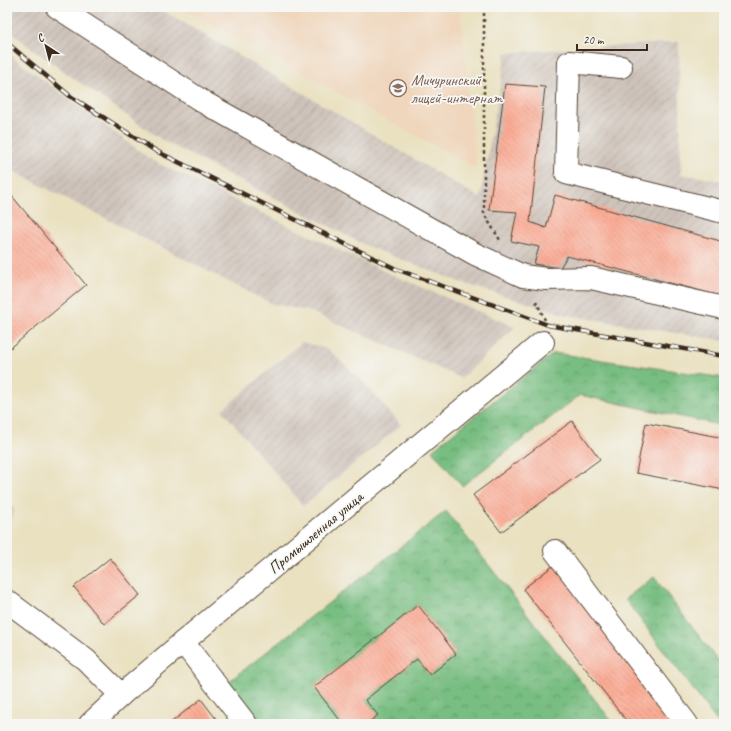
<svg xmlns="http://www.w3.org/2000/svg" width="731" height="731" viewBox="0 0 731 731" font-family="Caveat,sans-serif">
<defs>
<pattern id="industrial-furrows" width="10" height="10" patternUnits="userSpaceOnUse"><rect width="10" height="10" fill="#cdc2b9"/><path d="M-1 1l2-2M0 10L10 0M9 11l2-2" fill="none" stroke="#b1a79f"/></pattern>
<pattern id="forest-crowns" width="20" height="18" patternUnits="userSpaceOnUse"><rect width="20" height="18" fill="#78bd81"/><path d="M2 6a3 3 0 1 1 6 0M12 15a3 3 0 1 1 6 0" fill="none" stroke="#649a69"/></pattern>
<pattern id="building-back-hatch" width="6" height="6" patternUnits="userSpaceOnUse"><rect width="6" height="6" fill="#fbab94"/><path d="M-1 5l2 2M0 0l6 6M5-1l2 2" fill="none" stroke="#d8937f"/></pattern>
</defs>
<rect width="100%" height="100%" fill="#f6f6f2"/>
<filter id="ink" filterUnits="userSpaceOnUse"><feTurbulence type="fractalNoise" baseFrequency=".025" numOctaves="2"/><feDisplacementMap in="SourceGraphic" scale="8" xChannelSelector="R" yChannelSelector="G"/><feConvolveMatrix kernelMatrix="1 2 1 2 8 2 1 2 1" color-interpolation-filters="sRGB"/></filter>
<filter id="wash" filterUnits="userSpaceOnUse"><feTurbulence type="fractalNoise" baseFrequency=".012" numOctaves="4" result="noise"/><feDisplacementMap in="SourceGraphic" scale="16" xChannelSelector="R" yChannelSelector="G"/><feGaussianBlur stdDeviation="0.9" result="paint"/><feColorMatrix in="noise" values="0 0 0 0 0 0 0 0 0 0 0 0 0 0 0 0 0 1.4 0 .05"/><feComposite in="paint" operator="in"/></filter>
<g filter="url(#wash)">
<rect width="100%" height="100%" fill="#eae1c1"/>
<path fill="#efd6bc" d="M 179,7 L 460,7 L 476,168 Z"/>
<g fill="url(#industrial-furrows)">
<path d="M 7,7 L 157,7 L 480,198 L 506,53 L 679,42 L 681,174 L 724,181 L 724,341 L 567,315 L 462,283 L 367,246 L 162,140 L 32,49 L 7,28 Z"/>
<path d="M 7,53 L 153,161 L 386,272 L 515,327 L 461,378 L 309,311 L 272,304 L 7,168 Z"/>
<path d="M 302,342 L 328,349 L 366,385 L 401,425 L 303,506 L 222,410 Z"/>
<path d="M 7,501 L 15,510 L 7,532 Z"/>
</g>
<g fill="url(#forest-crowns)" stroke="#5a7450">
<path d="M 554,353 L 724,378 L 724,426 L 580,395 L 462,486 L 432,450 Z"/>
<path d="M 446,511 L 614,724 L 367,724 L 378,715 L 365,700 L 417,659 L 430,675 L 456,654 L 418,605 L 314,686 L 343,724 L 259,724 L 227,683 Z"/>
<path d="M 654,577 L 724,669 L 724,724 L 719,724 L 625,599 Z"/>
</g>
<g id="blocks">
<g fill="url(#building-back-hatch)">
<path d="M 505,84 L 545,87 L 530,222 L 546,228 L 555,195 L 724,242 L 724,297 L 567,256 L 560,268 L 534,264 L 539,247 L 511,241 L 517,212 L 489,210 Z"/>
<path d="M 7,190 L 86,285 L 7,351 Z"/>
<path d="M 572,421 L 600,459 L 501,532 L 473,495 Z"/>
<path d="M 646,423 L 724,438 L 724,490 L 636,473 Z"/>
<path d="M 110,558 L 140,595 L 104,624 L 74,587 Z"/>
<path d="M 563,558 L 693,724 L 629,724 L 523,589 Z"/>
<path d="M 418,605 L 456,654 L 430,675 L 417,659 L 365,700 L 378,715 L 367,724 L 343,724 L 314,687 Z"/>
<path d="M 201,699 L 220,724 L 169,724 Z"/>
</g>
</g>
</g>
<g filter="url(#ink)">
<use href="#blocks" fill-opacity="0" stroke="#554536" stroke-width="1"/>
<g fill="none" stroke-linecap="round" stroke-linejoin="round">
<g stroke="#554536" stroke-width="24">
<g id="minor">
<path d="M 57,7 L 205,103 L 475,254 L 523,276 L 546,279 L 591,278 L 724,308"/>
<path d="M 621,67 L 569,62 L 566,173 L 724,212"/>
<path d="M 555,551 L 687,724"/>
<path d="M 7,601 L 86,660 L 121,695"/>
<path d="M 183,642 L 246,724"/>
<path d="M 90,724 L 121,695 L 183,642 L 543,342"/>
</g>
</g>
<g stroke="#554536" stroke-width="2.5" stroke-dasharray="3 3" stroke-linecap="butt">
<path d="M 484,7 L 484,214 L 500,240"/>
<path d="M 536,301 L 545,320"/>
</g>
<use href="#minor" stroke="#fff" stroke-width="22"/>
<g stroke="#3b2a1e" stroke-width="4.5">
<path id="rail" d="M 7,43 L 70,96 L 156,151 L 396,269 L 548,325 L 724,356"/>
</g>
<use href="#rail" stroke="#f6f6f2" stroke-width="3" stroke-dasharray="9" stroke-linecap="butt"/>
</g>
</g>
<defs>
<g id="school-ring" transform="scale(0.9)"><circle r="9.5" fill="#f6f6f2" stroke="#8d6e63" stroke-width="1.5"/><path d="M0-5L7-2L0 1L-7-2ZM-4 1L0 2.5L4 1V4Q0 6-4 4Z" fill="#8d6e63"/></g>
</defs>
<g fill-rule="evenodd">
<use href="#school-ring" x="398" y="88"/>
</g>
<g text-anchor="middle" stroke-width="3.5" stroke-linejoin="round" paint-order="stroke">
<g font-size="16" fill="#785e54" stroke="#f6f6f2" text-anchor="start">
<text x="411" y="85">Мичуринский<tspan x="411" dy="18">лицей-интернат</tspan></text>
</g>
<g font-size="16" fill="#3b2a1e" stroke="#f6f6f2">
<text transform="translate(315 532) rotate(-40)" y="6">Промышленная улица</text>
</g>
</g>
<rect width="731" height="731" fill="none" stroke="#f6f6f2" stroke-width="24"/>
<g transform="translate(46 46) rotate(324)" stroke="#f6f6f2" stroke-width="3" paint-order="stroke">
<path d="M0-3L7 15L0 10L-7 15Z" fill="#3b2a1e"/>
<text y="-6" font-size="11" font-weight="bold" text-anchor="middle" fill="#3b2a1e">С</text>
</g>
<path d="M577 44v6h70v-6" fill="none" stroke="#3b2a1e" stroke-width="2"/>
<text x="583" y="44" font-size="12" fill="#3b2a1e" stroke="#f6f6f2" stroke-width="3" paint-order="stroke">20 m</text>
</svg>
